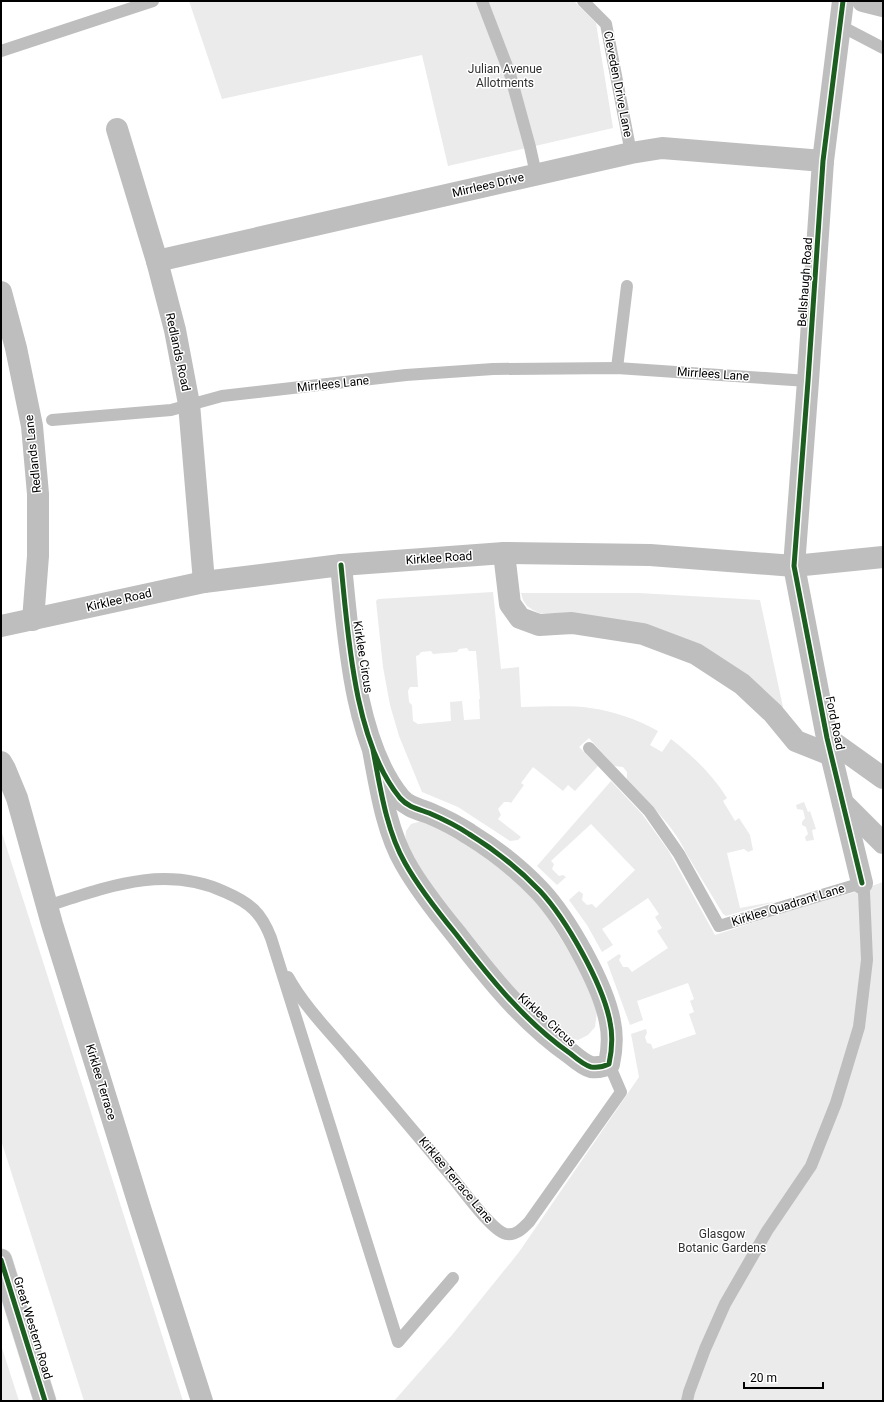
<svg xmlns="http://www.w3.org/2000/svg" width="884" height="1402" viewBox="0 0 884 1402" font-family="Roboto,sans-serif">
<rect width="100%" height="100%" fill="#fff"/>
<g fill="#ebebeb" fill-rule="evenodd">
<path d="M 189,1 L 574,1 L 596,23 L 613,128 L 448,166 L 422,55 L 222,99 Z"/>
<path d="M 493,592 L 501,669 L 519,667 L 521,707 C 542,707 570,705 590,708 C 613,711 637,719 658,731 L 650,745 L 662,752 L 671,739 C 693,756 712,774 727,798 L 723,801 L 735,821 L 739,818 L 750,835 L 753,850 L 748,852 L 744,849 L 727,853 L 740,908 L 778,901 L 726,916 L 723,914 L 686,853 C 675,827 646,800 627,779 L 627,772 L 623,767 L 614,766 L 589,738 L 579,747 L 598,766 L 575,791 L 568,785 L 563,791 L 533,767 L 521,783 L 524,785 L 511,803 L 509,802 L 504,802 L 498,809 L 501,815 L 498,819 L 521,837 L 518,840 L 510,841 L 458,807 L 422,792 L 399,736 L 390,705 L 383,667 L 376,601 L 378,599 ZM 467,648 L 469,651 L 476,651 L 480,699 L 479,699 L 480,719 L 464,720 L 462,701 L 450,702 L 451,721 L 418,724 L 413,721 L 412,705 L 409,702 L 408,691 L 410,687 L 418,687 L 416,656 L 419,655 L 421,652 L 431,651 L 433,654 L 457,652 L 459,649 Z"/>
<path d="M 521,593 L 639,593 L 760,600 L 783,707 L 777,706 L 767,696 L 580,614 L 539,613 L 533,610 L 527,606 L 523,600 Z"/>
<path d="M 611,781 L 642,814 L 668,850 L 715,935 L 813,903 L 852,893 L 883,882 L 883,1401 L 394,1401 L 452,1335 L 519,1252 L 639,1077 L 631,1034 L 646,1029 L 647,1033 L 645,1037 L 647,1043 L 651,1044 L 653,1049 L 696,1034 L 689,1014 L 694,1012 L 690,1001 L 694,999 L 688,983 L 637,1001 L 643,1020 L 630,1025 L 607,962 L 619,954 L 621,956 L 619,960 L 623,967 L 628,967 L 632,972 L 668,948 L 657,931 L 662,928 L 655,917 L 659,914 L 648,898 L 602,929 L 613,945 L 602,952 L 587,925 L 569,900 L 579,891 L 583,894 L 582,900 L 587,905 L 592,904 L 596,908 L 635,870 L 591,824 L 551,861 L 554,864 L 552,869 L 559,876 L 563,875 L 566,877 L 557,885 L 537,866 Z"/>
<path d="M 804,802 L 808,812 L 810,811 L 816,829 L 812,830 L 814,840 L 806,841 L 805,837 L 808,834 L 806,827 L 802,825 L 802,822 L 805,818 L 803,810 L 797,809 L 796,805 Z"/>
<path d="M 422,821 L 432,824 L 480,850 L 538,902 L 583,974 L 597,1012 L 595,1027 L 588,1035 L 578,1040 L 570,1038 L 557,1030 L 545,1022 L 499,973 L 441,899 L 412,855 L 405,841 L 406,831 L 411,824 Z"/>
<path d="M 1,830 L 183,1401 L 84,1401 L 1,1140 Z"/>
<path d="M 1,1345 L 19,1401 L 1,1401 Z"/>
</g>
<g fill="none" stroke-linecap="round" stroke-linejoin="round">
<g stroke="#dbdbdb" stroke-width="23">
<path id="primary" d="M 1,1260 L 45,1401"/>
</g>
<g stroke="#bebebe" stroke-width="12">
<path d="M 482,1 L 510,74 L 530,147 L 536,174"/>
<path d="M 583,1 L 606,24 L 631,153"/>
<path d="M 839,25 L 883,48"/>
<path d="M 1,51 L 153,1"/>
<path d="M 617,368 L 627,286"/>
<path d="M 52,420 L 171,410 L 222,396 L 406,375 L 493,369 L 617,368 L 808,381"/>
<path d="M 589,748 L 649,811 L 679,854 L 719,926 L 862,883 L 864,892 L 867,960 L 859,1027 L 836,1103 L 811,1166 L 767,1231 L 725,1304 L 705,1349 L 689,1392 L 687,1401"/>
<path d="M 47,906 C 107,887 165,864 225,892 C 250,903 261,912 271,938 L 398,1342 L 453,1278"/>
<path d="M 288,977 C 304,1006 328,1030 350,1056 C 384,1096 418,1136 452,1177 C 462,1189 492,1231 506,1234 C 516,1236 523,1228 529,1222 L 621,1092 L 609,1064"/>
</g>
<g stroke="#bebebe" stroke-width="22">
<path d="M 843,1 L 823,161 L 808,381 L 794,566 L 827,738 L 862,883"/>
<path d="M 863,1 L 883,6"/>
<path d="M 117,129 L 157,261 L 175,330 L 189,404 L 204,582"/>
<path d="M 157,261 L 631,153 L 662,148 L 823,161"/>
<path d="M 1,292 L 16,348 L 32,426 L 38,494 L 38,556 L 33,620"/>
<path d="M 504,553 L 510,604 L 520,618 L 539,625 L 572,623 L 643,634 L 696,654 L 742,684 L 773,713 L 796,741 L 831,755"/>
<path d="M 341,565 C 348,634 354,742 400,798 C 408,807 418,809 429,813 C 443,819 457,826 469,834 C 495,850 519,869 540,891 C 566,919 603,984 610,1022 C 613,1036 612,1050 609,1064 C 603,1067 598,1068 591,1067 C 584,1065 577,1059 571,1054 C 525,1022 490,978 456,934 C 438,912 419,888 405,863 C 386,830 380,786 373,750"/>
<path d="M 1,626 L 204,582 L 341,565 L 504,553 L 650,555 L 794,566 L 883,557"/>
<path d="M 827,738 L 883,778"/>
<path d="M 1,762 L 5,769 L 17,798 L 52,924 L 141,1211 L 202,1401"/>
<path d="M 843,803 L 883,843"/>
</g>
<use href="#primary" stroke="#bebebe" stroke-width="22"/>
<g stroke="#fff" stroke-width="8">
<g id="cycleway">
<path d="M 843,1 L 823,161 L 808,381 L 794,566 L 827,738 L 862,883"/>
<path d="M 341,565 C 348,634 354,742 400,798 C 408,807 418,809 429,813 C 443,819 457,826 469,834 C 495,850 519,869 540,891 C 566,919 603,984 610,1022 C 613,1036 612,1050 609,1064 C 603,1067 598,1068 591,1067 C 584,1065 577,1059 571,1054 C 525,1022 490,978 456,934 C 438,912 419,888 405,863 C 386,830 380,786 373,750"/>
<path d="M 1,1260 L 45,1401"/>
</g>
</g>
<use href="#cycleway" stroke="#1b5e20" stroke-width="5"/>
</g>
<g text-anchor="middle" stroke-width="3" stroke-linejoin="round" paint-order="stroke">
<g font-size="12" fill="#323232" stroke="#fff">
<text x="505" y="73">Julian Avenue<tspan x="505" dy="14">Allotments</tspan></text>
<text x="722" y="1238">Glasgow<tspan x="722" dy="14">Botanic Gardens</tspan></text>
</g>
<g font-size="12" fill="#000" stroke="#fff">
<text transform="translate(618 84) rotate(79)" y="4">Cleveden Drive Lane</text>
<text transform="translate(488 185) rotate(-13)" y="4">Mirrlees Drive</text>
<text transform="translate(805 282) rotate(-86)" y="4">Bellshaugh Road</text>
<text transform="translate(178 352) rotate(78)" y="4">Redlands Road</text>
<text transform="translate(713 374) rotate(4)" y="4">Mirrlees Lane</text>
<text transform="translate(333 384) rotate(-6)" y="4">Mirrlees Lane</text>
<text transform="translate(33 454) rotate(-96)" y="4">Redlands Lane</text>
<text transform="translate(439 558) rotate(-4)" y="4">Kirklee Road</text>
<text transform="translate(119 600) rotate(-13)" y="4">Kirklee Road</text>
<text transform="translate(363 657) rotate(81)" y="4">Kirklee Circus</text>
<text transform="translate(835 723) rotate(78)" y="4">Ford Road</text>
<text transform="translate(788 905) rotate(-17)" y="4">Kirklee Quadrant Lane</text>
<text transform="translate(547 1020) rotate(42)" y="4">Kirklee Circus</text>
<text transform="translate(101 1082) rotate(73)" y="4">Kirklee Terrace</text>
<text transform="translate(456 1180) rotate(50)" y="4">Kirklee Terrace Lane</text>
<text transform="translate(33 1328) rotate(73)" y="4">Great Western Road</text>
</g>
</g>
<rect width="884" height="1402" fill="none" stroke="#000000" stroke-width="4"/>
<path d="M744 1382v6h79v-6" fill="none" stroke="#000000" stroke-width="2"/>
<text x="750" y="1382" font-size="12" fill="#000000" stroke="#ffffff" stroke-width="3" paint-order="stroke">20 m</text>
</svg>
